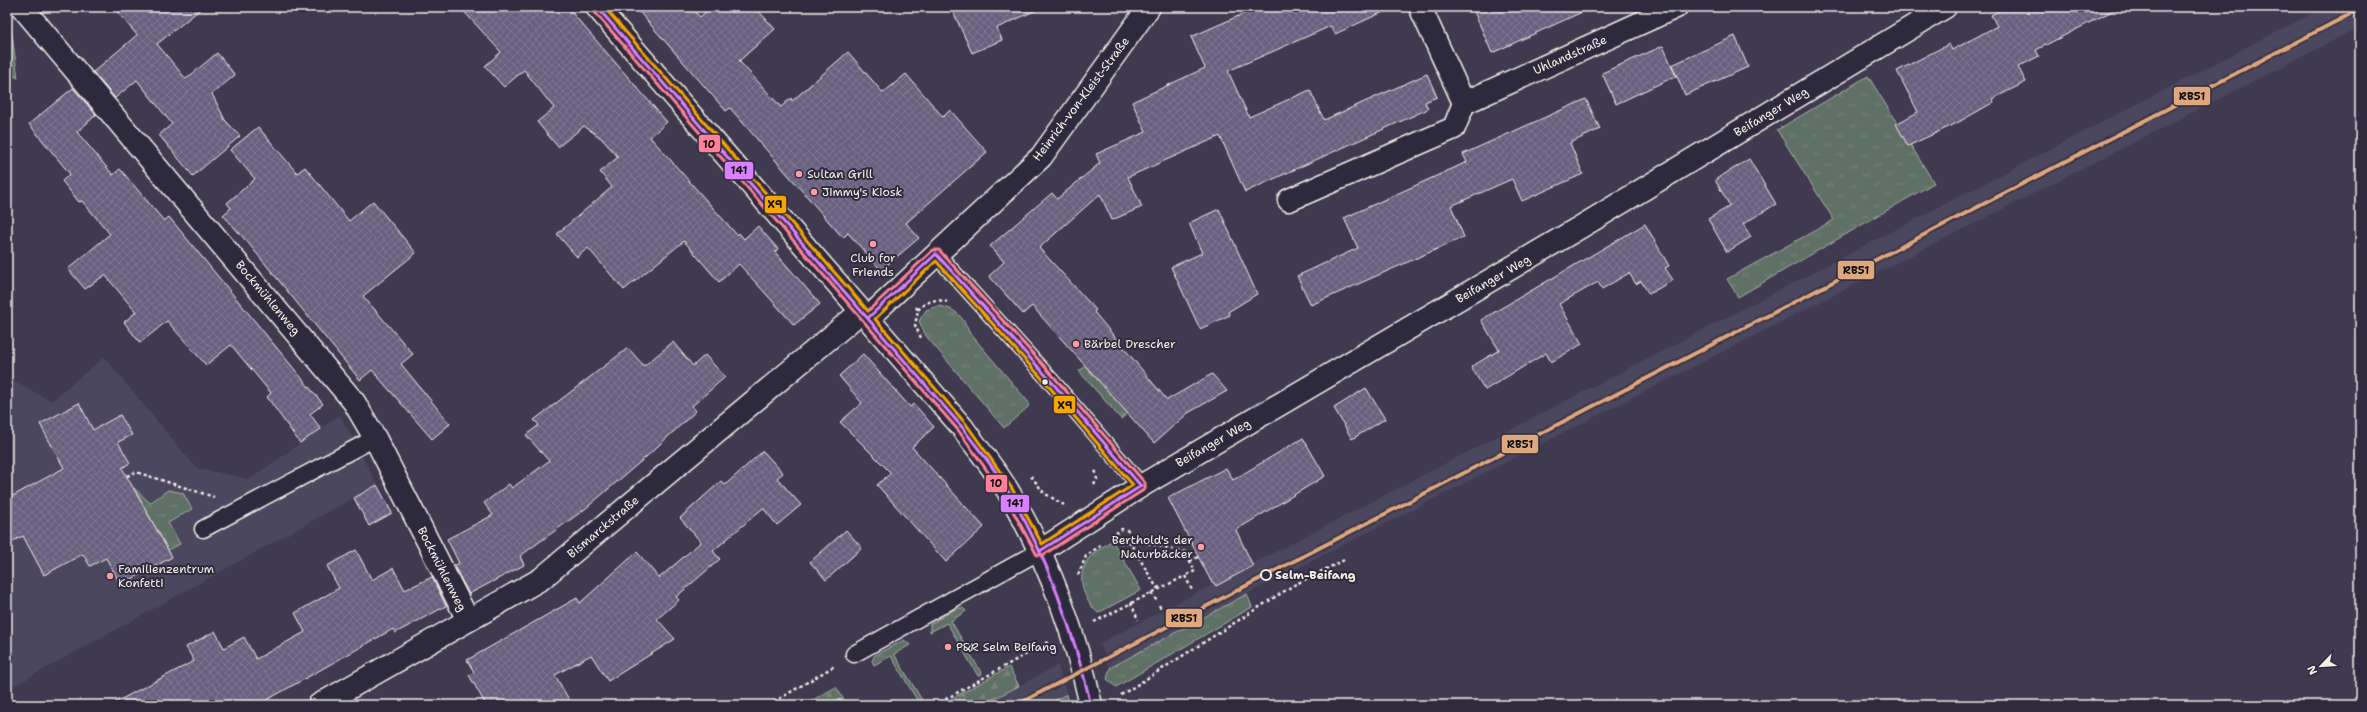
<svg xmlns="http://www.w3.org/2000/svg" width="2367" height="712" viewBox="0 0 2367 712" font-family="'Shantell Sans',sans-serif">
<defs>
<pattern id="grass-tufts" width="24" height="20" patternUnits="userSpaceOnUse"><rect width="24" height="20" fill="#5f6f66"/><path d="M3 7l-1-3M5 7V3M7 7l1-3M15 17l-1-3M17 17v-4M19 17l1-3" fill="none" stroke="#77847c"/></pattern>
<pattern id="forest-firs" width="22" height="20" patternUnits="userSpaceOnUse"><rect width="22" height="20" fill="#5f6f66"/><path d="M5 1l3.5 6h-7zM16 11l3.5 6h-7z" fill="#77847c"/></pattern>
<pattern id="building-cross-hatch" width="8" height="8" patternUnits="userSpaceOnUse"><rect width="8" height="8" fill="#69617f"/><path d="M0 0l8 8M0 8l8-8" fill="none" stroke="#7f7891"/></pattern>
</defs>
<rect width="100%" height="100%" fill="#403a51"/>
<filter id="ink" filterUnits="userSpaceOnUse"><feTurbulence type="fractalNoise" baseFrequency=".025" numOctaves="2"/><feDisplacementMap in="SourceGraphic" scale="8" xChannelSelector="R" yChannelSelector="G"/><feConvolveMatrix kernelMatrix="1 2 1 2 8 2 1 2 1" color-interpolation-filters="sRGB"/></filter>
<g filter="url(#ink)">
<g fill="#4c465f">
<path d="M 2324,7 L 2360,7 L 2360,27 L 1247,594 L 1110,668 L 1100,643 Z"/>
<path d="M 104,357 L 192,463 L 199,469 L 250,479 L 340,415 L 377,485 L 12,687 L 7,679 L 7,377 L 51,401 Z"/>
<path d="M 1058,665 L 1067,694 L 1045,705 L 982,705 Z"/>
</g>
<g fill="url(#grass-tufts)" stroke="#aab0a7">
<path d="M 10,21 L 18,78 L 7,73 L 7,22 Z"/>
<path d="M 1868,76 L 1934,183 L 1738,297 L 1727,279 L 1834,220 L 1777,130 Z"/>
<path d="M 938,306 C 955,308 963,316 969,332 L 1029,403 L 1028,407 L 1004,428 L 926,336 L 919,321 L 926,310 Z"/>
<path d="M 1086,366 L 1128,413 L 1121,419 L 1079,371 Z"/>
<path d="M 134,488 L 150,503 L 168,490 L 183,493 L 192,509 L 168,523 L 180,544 L 168,550 Z"/>
<path d="M 1112,540 L 1141,590 L 1098,613 C 1083,600 1075,575 1089,558 C 1095,551 1105,546 1112,540 Z"/>
<path d="M 1247,594 L 1252,607 L 1116,687 L 1107,679 L 1110,668 Z"/>
<path d="M 957,608 L 963,608 L 966,611 L 951,621 L 982,674 L 978,676 L 947,623 L 930,632 L 930,624 Z"/>
<path d="M 904,640 L 910,645 L 894,654 L 925,705 L 920,705 L 891,656 L 874,665 L 872,661 L 875,655 Z"/>
</g>
<g fill="url(#forest-firs)" stroke="#aab0a7">
<path d="M 1009,667 L 1019,686 L 982,705 L 940,705 Z"/>
<path d="M 836,687 L 847,705 L 804,705 Z"/>
<path d="M 1067,694 L 1069,705 L 1045,705 Z"/>
</g>
<g fill="url(#building-cross-hatch)" stroke="#f4f1e8">
<path d="M 113,7 L 203,7 L 157,44 L 186,79 L 217,53 L 235,75 L 212,94 L 225,120 L 240,136 L 193,176 L 159,135 L 172,124 L 137,80 L 115,98 L 93,72 L 137,35 Z"/>
<path d="M 460,7 L 567,7 L 667,122 L 650,137 L 737,235 L 739,233 L 744,239 L 758,226 L 778,249 L 775,252 L 820,304 L 794,325 L 739,264 L 719,282 L 684,241 L 624,290 L 588,248 L 577,257 L 557,234 L 612,187 L 600,172 L 618,157 L 601,138 L 584,126 L 558,147 L 537,122 L 554,108 L 524,70 L 504,87 L 485,66 L 501,52 Z"/>
<path d="M 635,7 L 691,7 L 700,17 L 711,7 L 755,7 L 775,29 L 739,61 L 781,107 L 791,98 L 792,101 L 848,52 L 883,93 L 906,74 L 943,117 L 950,110 L 987,152 L 906,223 L 919,238 L 881,270 L 848,233 L 843,238 L 730,108 L 726,111 Z"/>
<path d="M 951,7 L 1043,7 L 997,28 L 1002,40 L 972,53 Z"/>
<path d="M 1259,7 L 1394,7 L 1335,34 L 1331,26 L 1228,71 L 1249,117 L 1310,90 L 1324,120 L 1427,74 L 1437,97 L 1425,102 L 1428,109 L 1245,192 L 1220,136 L 1128,177 L 1142,207 L 1112,220 L 1100,194 L 1039,248 L 1096,310 L 1094,312 L 1167,400 L 1212,374 L 1227,391 L 1188,413 L 1154,443 L 1032,306 L 1023,314 L 989,276 L 1004,262 L 990,246 L 1052,193 L 1057,199 L 1100,163 L 1096,154 L 1146,132 L 1132,102 L 1205,68 L 1191,37 Z"/>
<path d="M 1472,7 L 1593,7 L 1492,53 Z"/>
<path d="M 2006,7 L 2120,7 L 2036,50 L 2039,56 L 2018,67 L 2026,82 L 1992,99 L 1994,102 L 1957,123 L 1908,146 L 1896,124 L 1918,112 L 1897,71 L 1949,44 L 1952,50 L 1997,26 L 1991,15 Z"/>
<path d="M 1735,36 L 1748,67 L 1685,95 L 1672,65 Z"/>
<path d="M 1663,46 L 1676,76 L 1616,104 L 1602,73 Z"/>
<path d="M 73,88 L 96,115 L 77,132 L 113,175 L 120,169 L 164,221 L 169,217 L 323,404 L 310,414 L 321,429 L 300,443 L 267,397 L 271,393 L 231,345 L 206,365 L 167,321 L 140,343 L 124,322 L 136,312 L 105,275 L 85,289 L 68,269 L 110,234 L 82,201 L 79,202 L 62,181 L 70,174 L 29,124 Z"/>
<path d="M 1586,99 L 1600,129 L 1570,143 L 1583,174 L 1522,201 L 1512,179 L 1451,206 L 1464,237 L 1311,305 L 1297,276 L 1358,248 L 1344,218 L 1467,162 L 1463,154 Z"/>
<path d="M 258,127 L 297,173 L 305,167 L 349,221 L 373,201 L 416,253 L 363,296 L 413,354 L 401,364 L 450,424 L 432,439 L 372,370 L 360,380 L 249,244 L 223,215 L 231,208 L 227,203 L 255,179 L 230,150 Z"/>
<path d="M 1749,159 L 1776,204 L 1743,224 L 1751,237 L 1727,252 L 1708,219 L 1730,206 L 1715,180 Z"/>
<path d="M 1219,209 L 1257,294 L 1228,312 L 1230,315 L 1200,329 L 1171,267 L 1202,253 L 1189,223 Z"/>
<path d="M 1645,224 L 1669,266 L 1665,268 L 1673,280 L 1649,294 L 1641,281 L 1636,284 L 1629,273 L 1602,289 L 1598,282 L 1559,304 L 1582,344 L 1551,362 L 1546,353 L 1485,390 L 1471,367 L 1499,350 L 1481,320 Z"/>
<path d="M 673,342 L 693,366 L 705,355 L 725,377 L 692,406 L 696,411 L 646,457 L 585,509 L 520,556 L 524,565 L 469,594 L 454,566 L 459,563 L 447,539 L 493,515 L 484,503 L 509,484 L 512,488 L 549,461 L 526,435 L 539,425 L 534,420 L 628,348 L 644,366 Z"/>
<path d="M 863,354 L 910,407 L 914,404 L 934,427 L 912,447 L 984,527 L 946,562 L 877,485 L 891,473 L 840,422 L 862,403 L 839,376 Z"/>
<path d="M 1366,388 L 1385,419 L 1352,439 L 1334,408 Z"/>
<path d="M 79,403 L 93,430 L 120,415 L 132,435 L 118,442 L 130,463 L 122,468 L 172,557 L 121,585 L 106,558 L 90,566 L 83,554 L 44,575 L 23,536 L 7,544 L 7,499 L 64,468 L 40,424 Z"/>
<path d="M 1303,438 L 1325,476 L 1236,530 L 1253,566 L 1216,586 L 1213,582 L 1212,583 L 1168,498 L 1226,468 L 1233,480 Z"/>
<path d="M 763,451 L 783,473 L 777,478 L 801,505 L 777,525 L 763,508 L 713,551 L 720,559 L 676,597 L 679,600 L 657,619 L 675,639 L 608,681 L 591,655 L 555,675 L 572,705 L 486,705 L 469,675 L 474,672 L 467,660 L 577,598 L 580,603 L 637,552 L 659,578 L 701,542 L 680,518 L 721,481 L 725,485 Z"/>
<path d="M 377,485 L 392,513 L 369,526 L 354,498 Z"/>
<path d="M 846,530 L 862,548 L 826,580 L 810,562 Z"/>
<path d="M 356,550 L 372,580 L 393,568 L 405,590 L 432,577 L 446,606 L 395,633 L 393,629 L 258,705 L 110,705 L 194,661 L 186,647 L 215,631 L 224,648 L 244,637 L 256,659 L 305,632 L 295,613 L 339,588 L 327,566 Z"/>
</g>
<g fill="none" stroke-linecap="round" stroke-linejoin="round">
<g stroke="#f4f1e8" stroke-width="19">
<g id="lane">
<path d="M 936,254 L 1050,380 L 1141,486"/>
<path d="M 203,529 L 375,438"/>
<path d="M 854,654 L 1040,551"/>
</g>
</g>
<g stroke="#f4f1e8" stroke-width="25">
<g id="street">
<path d="M 22,7 L 354,402 L 375,438 L 468,620"/>
<path d="M 1420,7 L 1464,103"/>
<path d="M 1289,200 L 1454,128 L 1464,103 L 1676,7"/>
<path d="M 868,318 L 1041,157 L 1149,7"/>
<path d="M 1040,551 L 1141,486 L 1589,222 L 1945,7"/>
<path d="M 319,705 L 541,579 L 862,311"/>
</g>
</g>
<g stroke="#f4f1e8" stroke-width="25">
<path id="secondary" d="M 597,7 L 962,427 C 977,448 994,468 1008,491 C 1048,559 1074,628 1091,705"/>
</g>
<g stroke="#f4f1e8" stroke-width="2.5" stroke-dasharray="3 3" stroke-linecap="butt">
<path d="M 916,307 L 918,310 L 915,325 L 922,340"/>
<path d="M 918,310 C 926,301 936,298 947,302"/>
<path d="M 127,476 L 136,472 L 214,497"/>
<path d="M 1031,476 L 1044,493 L 1064,505"/>
<path d="M 1094,485 L 1097,479 L 1095,468"/>
<circle cx="1123" cy="536" r="7"/>
<path d="M 1111,537 L 1117,537"/>
<path d="M 1130,539 L 1185,552 L 1195,571 L 1185,576"/>
<path d="M 1129,541 L 1157,588 L 1159,587 L 1160,589"/>
<path d="M 1190,561 L 1198,557"/>
<path d="M 1078,575 L 1086,556 L 1101,545"/>
<path d="M 1151,593 L 1157,601"/>
<path d="M 1131,603 L 1138,620"/>
<path d="M 1159,605 L 1161,609"/>
<path d="M 1094,622 L 1185,576 L 1192,590"/>
<path d="M 1121,695 L 1294,585 L 1344,560"/>
<path d="M 769,705 L 836,665"/>
<path d="M 935,705 L 1048,642"/>
</g>
<use href="#lane" stroke="#2f2a3d" stroke-width="16"/>
<use href="#street" stroke="#2f2a3d" stroke-width="22"/>
<use href="#secondary" stroke="#2f2a3d" stroke-width="22"/>
<g stroke="#2f2a3d" stroke-width="6">
<g id="bus-1">
<path d="M 597,7 L 962,427 C 977,448 995,468 1008,491 C 1048,557 1073,630 1091,705"/>
<path d="M 936,254 L 1050,380 L 1141,486"/>
<path d="M 868,318 L 936,254"/>
<path d="M 1040,551 L 1141,486"/>
</g>
</g>
<g stroke="#2f2a3d" stroke-width="6">
<path id="bus-2" d="M 593,10 L 958,430 L 1003,493 L 1037,555 L 1043,555 L 1145,489 L 1145,483 L 1054,377 L 939,250 L 933,250 L 868,311"/>
</g>
<g stroke="#2f2a3d" stroke-width="6">
<g id="bus-3">
<path d="M 604,7 L 868,311"/>
<path d="M 936,261 L 1046,383 L 1133,485 L 1042,544 L 1011,487 L 966,424 L 875,319 Z"/>
</g>
</g>
<use href="#bus-1" stroke="#d880ff" stroke-width="3"/>
<use href="#bus-2" stroke="#ff8098" stroke-width="3"/>
<use href="#bus-3" stroke="#f7a600" stroke-width="3"/>
<g stroke="#2f2a3d" stroke-width="7">
<path id="rail-1" d="M 1016,705 L 2360,9"/>
</g>
<use href="#rail-1" stroke="#dfa77e" stroke-width="4"/>
</g>
</g>
<g fill="#ff9aa2" stroke="#2f2a3d" stroke-width="1.5">
<circle cx="799" cy="174" r="4"/>
<circle cx="814" cy="192" r="4"/>
<circle cx="873" cy="244" r="4"/>
<circle cx="1076" cy="344" r="4"/>
<circle cx="1201" cy="547" r="4"/>
<circle cx="110" cy="576" r="4"/>
<circle cx="948" cy="647" r="4"/>
</g>
<circle fill="#f4f1e8" stroke="#2f2a3d" stroke-width="1.5" cx="1045" cy="382" r="3.5"/>
<circle fill="#2f2a3d" stroke="#f4f1e8" stroke-width="2" cx="1266" cy="575" r="5"/>
<g text-anchor="middle" stroke-width="4" stroke-linejoin="round" paint-order="stroke">
<g font-size="12" fill="#f4f1e8" stroke="#2f2a3d">
<text transform="translate(1570 55) rotate(-24)" y="4">Uhlandstraße</text>
<text transform="translate(1081 99) rotate(-53)" y="4">Heinrich-von-Kleist-Straße</text>
<text transform="translate(1771 112) rotate(-31)" y="4">Beifanger Weg</text>
<text transform="translate(1493 279) rotate(-30)" y="4">Beifanger Weg</text>
<text transform="translate(268 298) rotate(50)" y="4">Bockmühlenweg</text>
<text transform="translate(1213 443) rotate(-30)" y="4">Beifanger Weg</text>
<text transform="translate(603 527) rotate(-40)" y="4">Bismarckstraße</text>
<text transform="translate(442 569) rotate(63)" y="4">Bockmühlenweg</text>
</g>
<g font-size="12" fill="#f4f1e8" stroke="#2f2a3d" text-anchor="start">
<text x="807" y="178">Sultan Grill</text>
<text x="822" y="196">Jimmy's Kiosk</text>
<text x="873" y="262" text-anchor="middle">Club for<tspan x="873" dy="14">Friends</tspan></text>
<text x="1084" y="348">Bärbel Drescher</text>
<text x="1193" y="544" text-anchor="end">Berthold's der<tspan x="1193" dy="14">Naturbäcker</tspan></text>
<text x="118" y="573">Familienzentrum<tspan x="118" dy="14">Konfetti</tspan></text>
<text x="956" y="651">P&amp;R Selm Beifang</text>
</g>
<g font-size="12" font-weight="bold" fill="#f4f1e8" stroke="#2f2a3d" text-anchor="start">
<text x="1275" y="579">Selm-Beifang</text>
</g>
</g>
<g stroke="#2f2a3d" stroke-width="1.5">
<rect x="2173" y="86" width="38" height="20" rx="4" fill="#dfa77e"/>
<rect x="698" y="134" width="23" height="19" rx="4" fill="#ff8098"/>
<rect x="724" y="161" width="30" height="19" rx="4" fill="#d880ff"/>
<rect x="764" y="195" width="23" height="19" rx="4" fill="#f7a600"/>
<rect x="1837" y="260" width="38" height="20" rx="4" fill="#dfa77e"/>
<rect x="1053" y="395" width="23" height="19" rx="4" fill="#f7a600"/>
<rect x="1501" y="434" width="38" height="20" rx="4" fill="#dfa77e"/>
<rect x="985" y="474" width="23" height="19" rx="4" fill="#ff8098"/>
<rect x="1000" y="494" width="30" height="19" rx="4" fill="#d880ff"/>
<rect x="1165" y="608" width="38" height="20" rx="4" fill="#dfa77e"/>
</g>
<g font-size="11" text-anchor="middle" font-weight="bold" fill="#111">
<text x="2192" y="100">RB51</text>
<text x="709" y="148">10</text>
<text x="739" y="174">141</text>
<text x="775" y="208">X9</text>
<text x="1856" y="274">RB51</text>
<text x="1065" y="409">X9</text>
<text x="1520" y="448">RB51</text>
<text x="996" y="487">10</text>
<text x="1015" y="507">141</text>
<text x="1184" y="622">RB51</text>
</g>
<rect width="2367" height="712" fill="none" stroke="#2f2a3d" stroke-width="24"/>
<rect x="12" y="12" width="2343" height="688" fill="none" stroke="#f4f1e8" stroke-width="1.5" filter="url(#ink)"/>
<g transform="translate(2321 666) rotate(245)" stroke="#2f2a3d" stroke-width="3" paint-order="stroke">
<path d="M0-3L7 15L0 10L-7 15Z" fill="#f4f1e8"/>
<text y="-6" font-size="11" font-weight="bold" text-anchor="middle" fill="#f4f1e8">N</text>
</g>
</svg>
